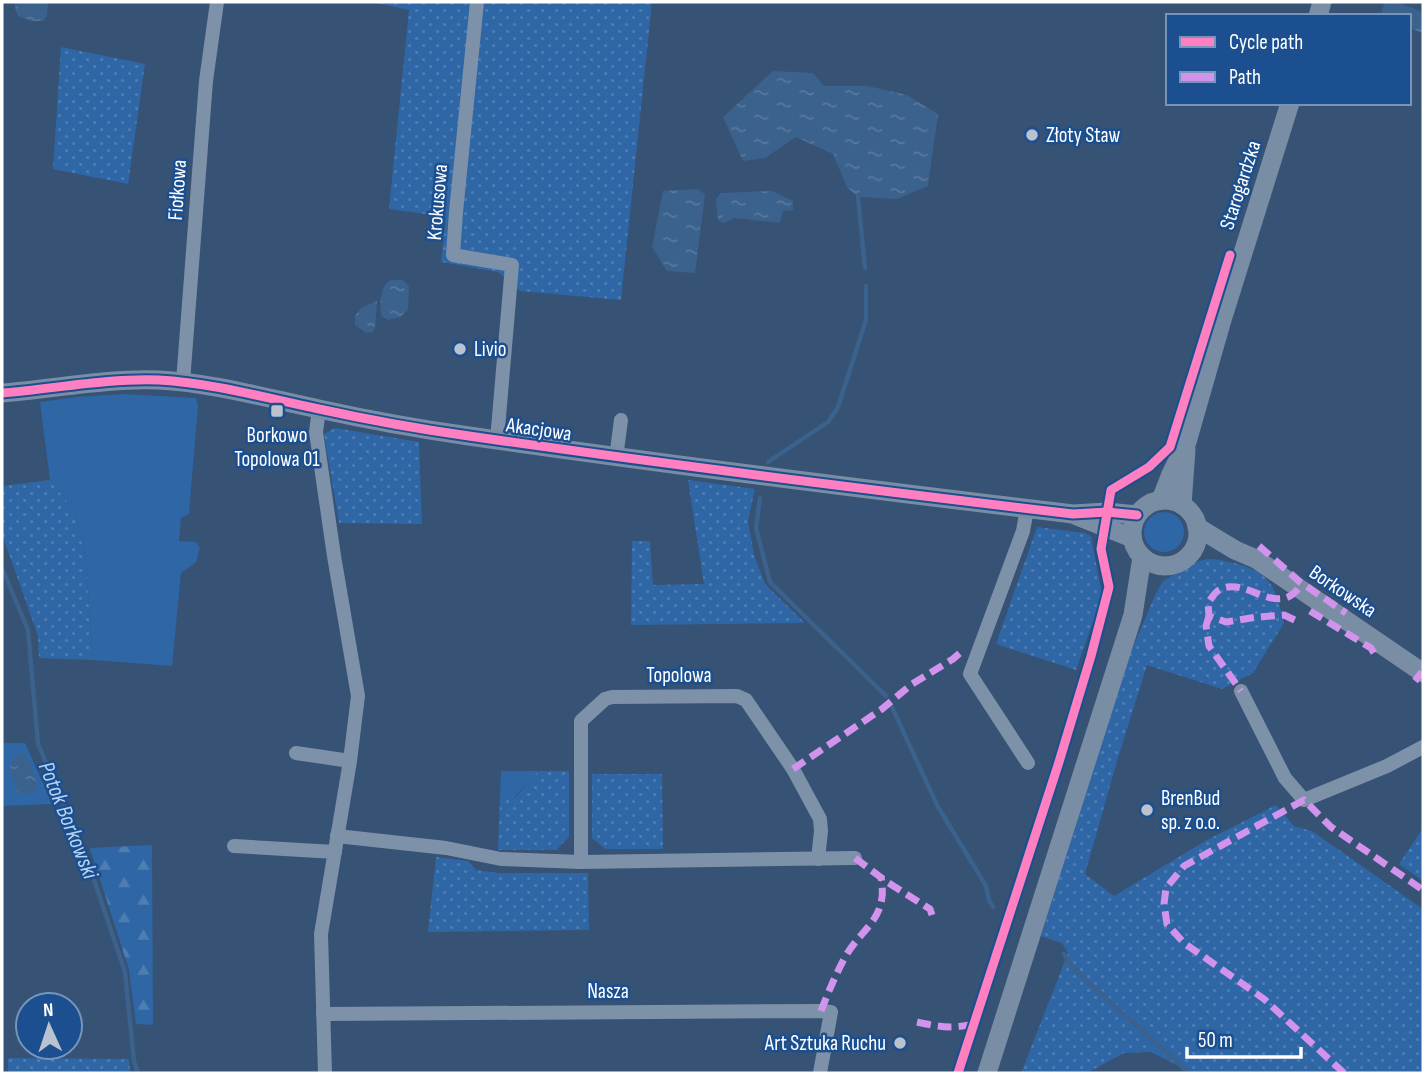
<svg xmlns="http://www.w3.org/2000/svg" width="1425" height="1075" viewBox="0 0 1425 1075" font-family="'Sofia Sans Condensed',sans-serif">
<defs>
<pattern id="grass-dots" width="8" height="8" patternUnits="userSpaceOnUse" patternTransform="scale(1.75)"><rect width="8" height="8" fill="#2f66a5"/><path d="M2 2h.1M6 6h.1" fill="none" stroke="#4e7db2" stroke-width="1.8" stroke-linecap="round"/></pattern>
<pattern id="forest-firs" width="22" height="20" patternUnits="userSpaceOnUse" patternTransform="scale(1.75)"><rect width="22" height="20" fill="#2f66a5"/><path d="M5 1l3.5 6h-7zM16 11l3.5 6h-7z" fill="#4e7db2"/></pattern>
<pattern id="water-ripples" width="26" height="14" patternUnits="userSpaceOnUse" patternTransform="scale(1.75)"><rect width="26" height="14" fill="#3b618d"/><path d="M2 4q2-2 4 0t4 0M15 11q2-2 4 0t4 0" fill="none" stroke="#58799e"/></pattern>
</defs>
<rect width="100%" height="100%" fill="#365274"/>
<g fill="url(#grass-dots)">
<path d="M 372,2 L 652,2 L 621,300 L 520,291 L 498,272 L 441,262 L 446,217 L 389,209 L 409,10 Z"/>
<path d="M 61,47 L 145,64 L 128,184 L 53,169 Z"/>
<path d="M 335,428 L 419,442 L 422,524 L 339,523 L 324,434 Z"/>
<path d="M 50,480 L 76,513 L 85,554 L 93,660 L 39,658 L 38,636 L 2,534 L 2,486 Z"/>
<path d="M 688,480 L 755,489 L 748,521 L 754,555 L 765,584 L 805,623 L 631,625 L 632,541 L 650,541 L 653,585 L 704,584 Z"/>
<path d="M 1037,527 L 1085,533 L 1091,536 L 1102,596 L 1076,670 L 996,644 Z"/>
<path d="M 1207,559 C 1217,559 1225,561 1234,563 C 1273,573 1275,588 1284,623 L 1253,673 L 1222,689 L 1147,665 L 1117,761 L 1085,874 L 1114,896 L 1207,840 L 1276,805 L 1294,826 L 1312,831 L 1423,909 L 1423,1073 L 1192,1073 L 1151,1052 L 1124,1053 L 1087,1073 L 1021,1073 L 1068,953 L 1062,943 L 1041,936 L 1130,654 L 1156,593 L 1163,581 L 1170,577 L 1199,561 Z"/>
<path d="M 538,771 L 569,771 L 569,837 L 556,850 L 498,850 L 500,798 L 515,798 Z"/>
<path d="M 592,774 L 662,774 L 663,849 L 605,849 L 592,838 Z"/>
<path d="M 1423,828 L 1423,881 L 1399,864 Z"/>
<path d="M 436,857 L 468,861 L 476,870 L 498,873 L 588,873 L 589,930 L 428,932 Z"/>
<path d="M 8,1058 L 129,1059 L 130,1073 L 8,1073 Z"/>
</g>
<path fill="url(#forest-firs)" d="M 152,845 L 153,1025 L 136,1024 L 129,970 L 90,848 Z"/>
<g fill="#2f66a5">
<path d="M 125,394 L 196,398 L 198,406 L 189,514 L 181,518 L 179,541 L 196,542 L 200,548 L 196,562 L 181,573 L 172,666 L 93,660 L 85,554 L 76,513 L 50,480 L 40,402 L 76,397 Z"/>
<circle cx="1164" cy="532" r="20"/>
<path d="M 2,743 L 25,743 L 52,804 L 2,806 Z"/>
<path d="M 501,771 L 538,771 L 514,798 L 500,798 Z"/>
</g>
<g fill="url(#water-ripples)">
<path d="M 15,2 L 48,2 L 47,16 L 43,21 L 31,21 L 18,16 L 15,7 Z"/>
<path d="M 1385,2 L 1396,2 L 1423,12 L 1423,33 L 1409,28 L 1409,16 L 1380,16 Z"/>
<path d="M 773,71 L 813,73 L 824,86 L 868,86 L 907,95 L 938,114 L 928,186 L 897,199 L 858,197 L 847,187 L 833,154 L 796,137 L 765,158 L 743,161 L 723,117 Z"/>
<path d="M 697,189 L 705,194 L 695,273 L 667,271 L 652,247 L 663,191 Z"/>
<path d="M 772,191 L 793,201 L 793,210 L 783,211 L 780,223 L 735,218 L 723,223 L 718,220 L 716,199 L 721,193 Z"/>
<path d="M 391,280 L 403,280 L 409,286 L 408,310 L 400,317 L 388,320 L 381,316 C 380,304 379,286 391,280 Z"/>
<path d="M 377,301 L 375,327 L 373,332 L 366,333 L 355,325 L 355,316 L 361,308 Z"/>
<path d="M 23,753 C 31,759 35,777 37,787 L 33,793 L 24,794 L 16,791 C 13,775 2,760 23,753 Z"/>
</g>
<g fill="none" stroke-linecap="round" stroke-linejoin="round">
<g stroke="#3b618d" stroke-width="4.5">
<path d="M 858,197 L 865,268"/>
<path d="M 768,462 L 828,422 L 838,407 L 866,320 L 866,286"/>
<path d="M 760,498 L 756,528 L 770,582 L 886,696"/>
<path d="M 2,568 L 28,630 L 38,744 L 86,856 L 125,972 L 134,1061 L 138,1073"/>
<path d="M 892,707 L 937,805 L 986,886 L 989,900 L 993,907"/>
<path d="M 1064,954 L 1073,968 L 1189,1073"/>
</g>
<g stroke="#7d92a8" stroke-width="14">
<path d="M 477,2 L 456,212 L 453,255 L 512,265 L 497,440"/>
<path d="M 183,382 L 206,81 L 217,2"/>
<path d="M 319,409 L 316,432 L 334,556 L 358,696 L 350,761 L 321,934 L 325,1073"/>
<path d="M 616,458 L 621,420"/>
<path d="M 1027,509 L 1023,531 L 970,674 L 1028,763"/>
<path d="M 1241,691 L 1285,778 L 1304,800 L 1387,766 L 1423,747"/>
<path d="M 296,753 L 350,761"/>
<path d="M 337,836 L 446,848 L 501,859 L 581,862 L 855,858"/>
<path d="M 234,846 L 335,852"/>
<path d="M 581,862 L 581,721 L 605,699 L 612,697 L 737,696 L 746,700 L 793,769 L 820,819 L 821,831 L 818,859"/>
<path d="M 323,1014 L 821,1011 L 831,1012 L 820,1073"/>
</g>
<g stroke="#798da4" stroke-width="19">
<path d="M 1318,16 L 1322,2"/>
<path d="M 2,393 C 54,389 106,378 159,380 C 213,383 266,398 319,409 C 369,420 419,429 469,436 C 670,465 871,490 1073,514 L 1107,512 L 1137,515"/>
<path d="M 1161,500 L 1171,474 L 1187,442 L 1222,320 L 1290,103"/>
<circle cx="1165" cy="533" r="33"/>
<path d="M 1182,505 L 1186,450"/>
<path d="M 1077,516 L 1132,538"/>
<path d="M 1197,527 L 1235,550 L 1256,559 L 1423,673"/>
<path d="M 987,1073 L 1133,615 L 1142,557"/>
</g>
<g stroke="#d193ec" stroke-width="7" stroke-dasharray="14 7" stroke-linecap="butt">
<path d="M 1259,546 L 1300,582 L 1346,613"/>
<path d="M 1298,589 C 1275,617 1245,575 1219,590 C 1214,593 1211,599 1208,603 L 1209,616 L 1226,622 L 1257,617 L 1284,615 L 1301,623"/>
<path d="M 1310,611 L 1371,648 L 1374,653"/>
<path d="M 1209,616 L 1206,626 L 1209,646 L 1241,691"/>
<path d="M 1415,681 L 1422,672"/>
<path d="M 793,769 L 882,709 L 912,684 L 953,659 L 961,652"/>
<path d="M 855,858 L 887,882 L 930,909 L 932,915"/>
<path d="M 821,1011 C 828,993 835,976 844,959 C 861,927 889,920 881,877"/>
<path d="M 917,1022 C 940,1027 951,1029 974,1024"/>
<path d="M 1344,1073 L 1264,999 L 1184,943 L 1167,924 L 1164,904 L 1166,888 L 1184,866 L 1304,800 L 1331,827 L 1423,890"/>
</g>
<g stroke="#1b4f8f" stroke-width="13">
<g id="cycleway">
<path d="M 2,393 C 54,389 106,378 159,380 C 213,383 266,398 319,409 C 369,420 419,429 469,436 C 670,465 871,490 1073,514 L 1107,512 L 1137,515"/>
<path d="M 958,1073 L 1059,762 L 1091,656 L 1109,587 L 1101,549 L 1111,490 L 1149,467 L 1170,447 L 1230,255"/>
</g>
</g>
<use href="#cycleway" stroke="#ff80c0" stroke-width="9"/>
</g>
<g fill="#b9c2ce" stroke="#1b4f8f" stroke-width="2.5">
<circle cx="1032" cy="135" r="7"/>
<circle cx="460" cy="349" r="7"/>
<rect x="270" y="404" width="14" height="14" rx="3.5"/>
<circle cx="1147" cy="810" r="7"/>
<circle cx="900" cy="1043" r="7"/>
</g>
<g text-anchor="middle" stroke-width="5" stroke-linejoin="round" paint-order="stroke">
<g font-size="21" fill="#fff" stroke="#1b4f8f" text-anchor="start">
<text x="1046" y="142">Złoty Staw</text>
<text x="474" y="356">Livio</text>
<text x="277" y="442" text-anchor="middle">Borkowo<tspan x="277" dy="24">Topolowa 01</tspan></text>
<text x="1161" y="805">BrenBud<tspan x="1161" dy="24">sp. z o.o.</tspan></text>
<text x="886" y="1050" text-anchor="end">Art Sztuka Ruchu</text>
</g>
<g font-size="21" fill="#fff" stroke="#1b4f8f">
<text transform="translate(1240 185) rotate(-72)" y="7">Starogardzka</text>
<text transform="translate(177 190) rotate(-86)" y="7">Fiołkowa</text>
<text transform="translate(437 202) rotate(-85)" y="7">Krokusowa</text>
<text transform="translate(539 429) rotate(8)" y="7">Akacjowa</text>
<text transform="translate(1343 591) rotate(34)" y="7">Borkowska</text>
<text x="679" y="682">Topolowa</text>
<text x="608" y="998">Nasza</text>
</g>
<g font-size="23" font-style="italic" fill="#b5d3f5" stroke="#1b4f8f">
<text transform="translate(69 820) rotate(68)" y="8">Potok Borkowski</text>
</g>
</g>
<rect width="1425" height="1075" fill="none" stroke="#ffffff" stroke-width="7"/>
<rect x="1166" y="14" width="245" height="91" fill="#1b4f8f" stroke="#7695bc" stroke-width="2"/>
<rect x="1180" y="37" width="35" height="10" fill="#ff80c0" stroke="#7695bc" stroke-width="2"/>
<text x="1229" y="49" font-size="21" fill="#ffffff">Cycle path</text>
<rect x="1180" y="72" width="35" height="10" fill="#d193ec" stroke="#7695bc" stroke-width="2"/>
<text x="1229" y="84" font-size="21" fill="#ffffff">Path</text>
<g transform="translate(49 1026) rotate(357)"><circle r="33" fill="#1b4f8f" stroke="#7695bc" stroke-width="2"/>
<path d="M0-5L12 26L0 18L-12 26Z" fill="#b9c2ce"/>
<text y="-10" font-size="19" font-weight="bold" text-anchor="middle" fill="#ffffff">N</text>
</g>
<path d="M1187 1047v10h114v-10" fill="none" stroke="#ffffff" stroke-width="3.5"/>
<text x="1198" y="1047" font-size="21" fill="#ffffff" stroke="#1b4f8f" stroke-width="5" paint-order="stroke">50 m</text>
</svg>
